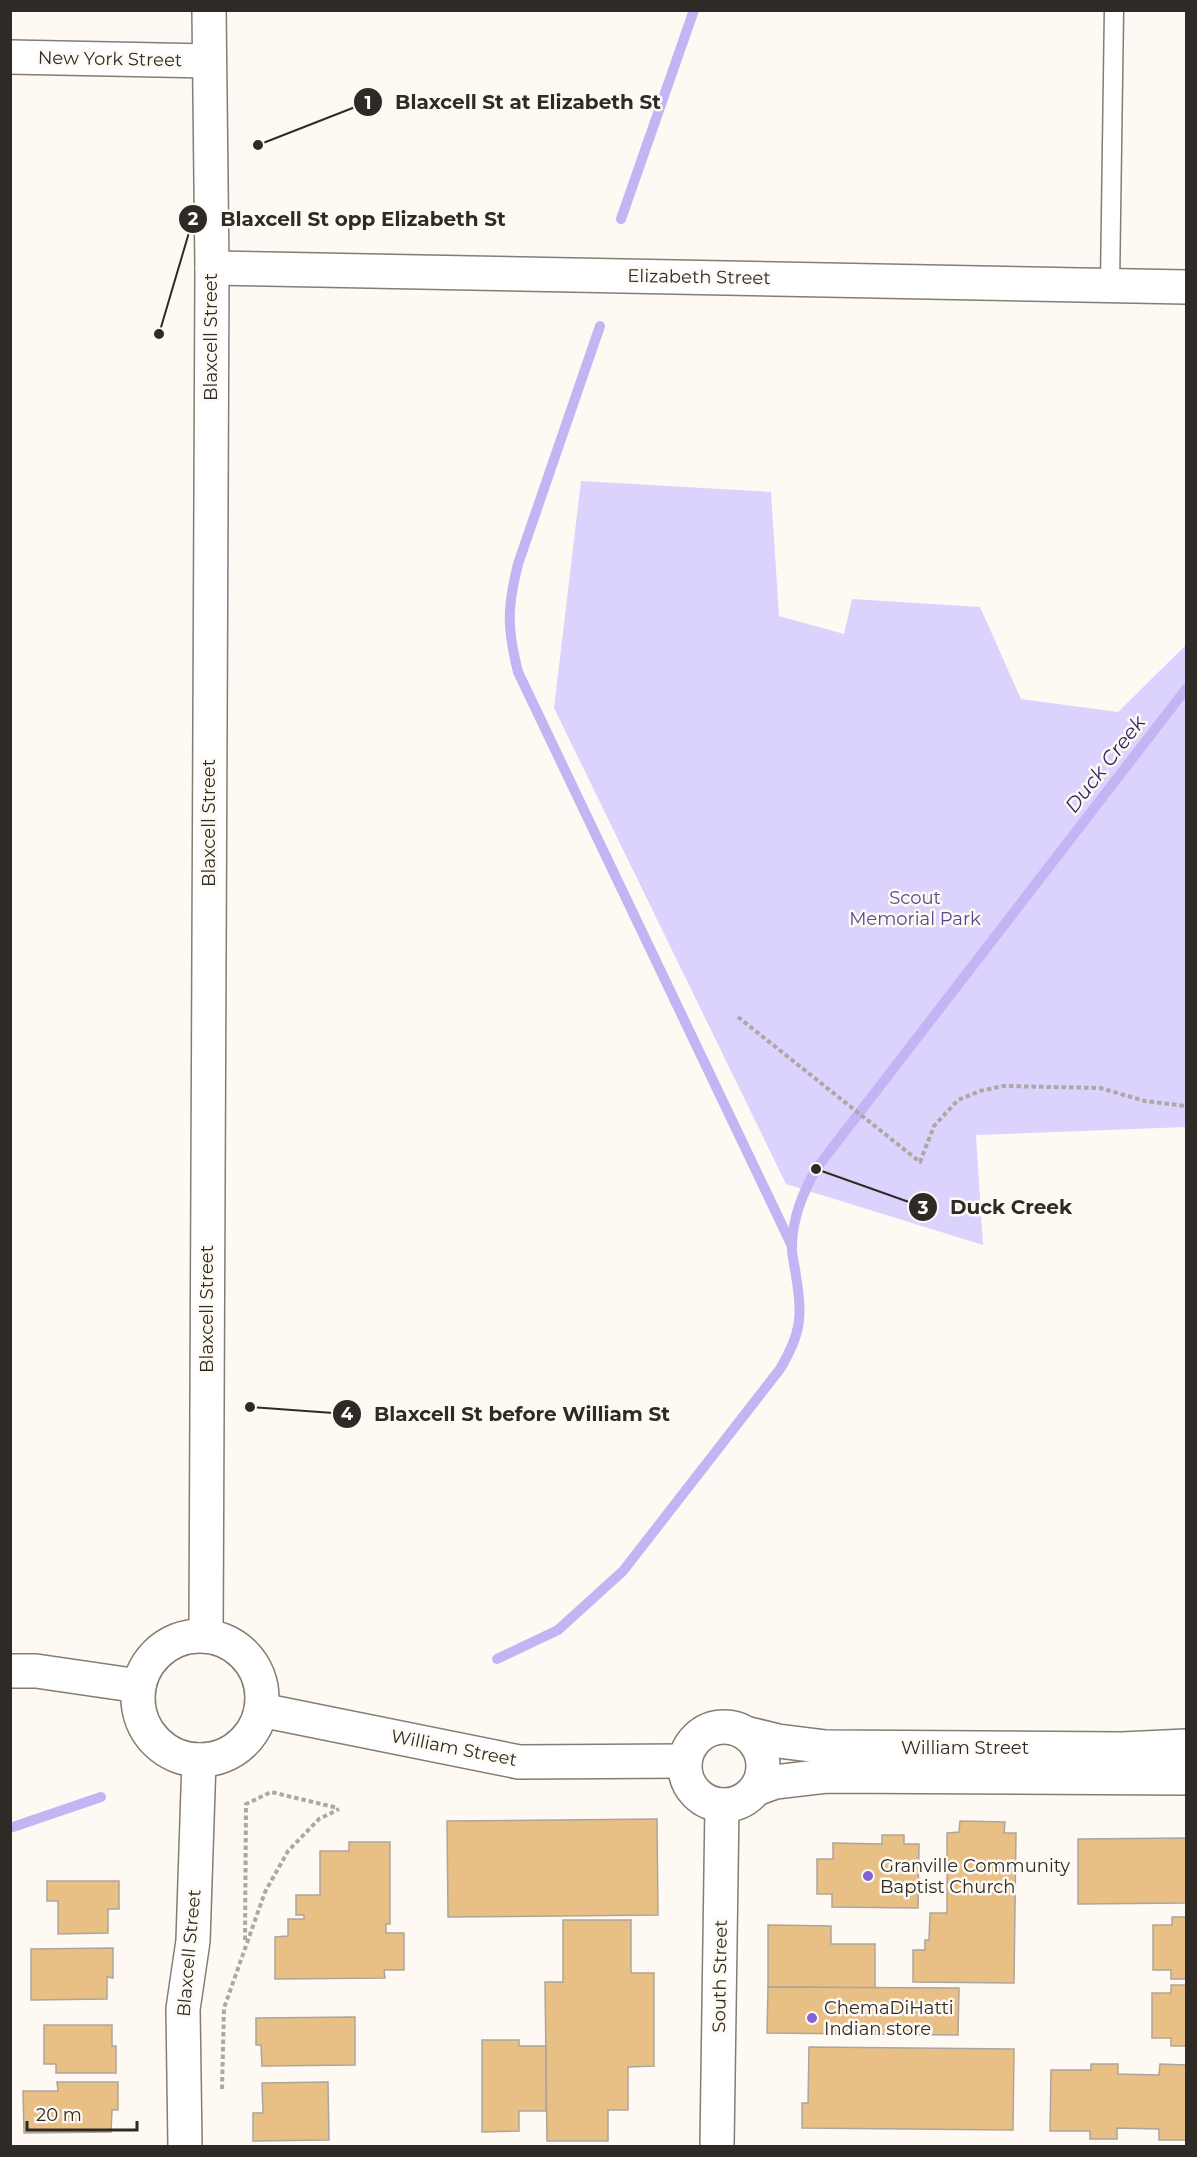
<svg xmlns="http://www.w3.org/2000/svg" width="1197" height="2157" viewBox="0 0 1197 2157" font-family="Montserrat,sans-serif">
<rect width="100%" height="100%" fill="#fef9f3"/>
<path fill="#dbd3fd" d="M 581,481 L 771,492 L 779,616 L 844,634 L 852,599 L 980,607 L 1021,699 L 1118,712 L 1186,645 L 1186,1127 L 976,1135 L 983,1245 L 786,1184 L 554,708 Z"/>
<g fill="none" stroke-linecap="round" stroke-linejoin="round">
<g stroke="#c3b5f4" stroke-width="10">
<path d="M 621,219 L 694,10"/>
<path d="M 600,326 L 518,564 C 507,608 507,628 518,672 L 792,1246"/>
<path d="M 497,1659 L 558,1630 L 623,1571 L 780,1369 C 801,1334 803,1316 796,1276 C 795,1266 791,1254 792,1244 C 793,1216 803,1193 816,1169 L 1186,689"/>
<path d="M 10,1828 L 101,1797"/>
</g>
</g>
<g fill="#e8c085" stroke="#aca59b" stroke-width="1.5">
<path d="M 657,1819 L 658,1915 L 448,1917 L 447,1821 Z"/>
<path d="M 960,1821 L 1005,1822 L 1004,1833 L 1016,1833 L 1014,1983 L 913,1982 L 913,1950 L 925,1950 L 925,1940 L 929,1940 L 930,1913 L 947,1913 L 947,1833 L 959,1832 Z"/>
<path d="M 882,1835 L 904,1835 L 904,1844 L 919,1844 L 918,1908 L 832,1907 L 832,1894 L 817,1894 L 817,1859 L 833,1859 L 833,1843 L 882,1844 Z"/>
<path d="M 1186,1838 L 1186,1903 L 1078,1904 L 1078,1839 Z"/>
<path d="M 349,1842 L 390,1842 L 390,1924 L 386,1924 L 386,1933 L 404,1933 L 404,1970 L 384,1970 L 385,1978 L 275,1979 L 275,1937 L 288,1936 L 288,1919 L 304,1919 L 304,1915 L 296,1915 L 296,1895 L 320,1895 L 320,1851 L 349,1851 Z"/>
<path d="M 47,1881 L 119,1881 L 119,1909 L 108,1909 L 108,1933 L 58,1934 L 58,1901 L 47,1901 Z"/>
<path d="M 1172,1917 L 1186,1917 L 1186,1979 L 1171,1979 L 1171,1970 L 1153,1970 L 1153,1925 L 1172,1925 Z"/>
<path d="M 563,1920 L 631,1920 L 631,1973 L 654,1973 L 654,2066 L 628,2067 L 628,2110 L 608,2110 L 608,2141 L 547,2141 L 545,1982 L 563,1982 Z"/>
<path d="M 768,1925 L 831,1926 L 831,1944 L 875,1944 L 875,1988 L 768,1987 Z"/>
<path d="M 113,1948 L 113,1978 L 107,1977 L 107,1999 L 31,2000 L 31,1949 Z"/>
<path d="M 1171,1985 L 1186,1985 L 1186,2046 L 1171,2046 L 1171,2038 L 1152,2038 L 1152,1993 L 1171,1993 Z"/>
<path d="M 768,1987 L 959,1988 L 958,2035 L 767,2033 Z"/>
<path d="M 355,2017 L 355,2065 L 262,2066 L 261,2045 L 256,2045 L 256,2018 Z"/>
<path d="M 44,2025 L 112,2025 L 112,2046 L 116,2046 L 116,2073 L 56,2073 L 56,2064 L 44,2064 Z"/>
<path d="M 482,2040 L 519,2040 L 519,2046 L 546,2046 L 546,2111 L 519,2111 L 519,2131 L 482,2132 Z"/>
<path d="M 809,2047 L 1014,2049 L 1013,2130 L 802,2128 L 802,2103 L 808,2103 Z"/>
<path d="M 1091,2064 L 1118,2064 L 1118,2074 L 1159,2075 L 1160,2064 L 1186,2065 L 1186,2140 L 1159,2140 L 1159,2129 L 1117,2128 L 1117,2139 L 1090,2139 L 1090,2131 L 1050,2131 L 1051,2070 L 1091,2070 Z"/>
<path d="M 57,2082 L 118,2082 L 118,2110 L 112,2110 L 111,2132 L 24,2133 L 23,2091 L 58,2091 Z"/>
<path d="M 328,2082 L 329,2140 L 253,2141 L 253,2113 L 263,2113 L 262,2083 Z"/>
</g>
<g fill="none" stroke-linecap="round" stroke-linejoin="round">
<g stroke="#847d74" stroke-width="21">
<path id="lane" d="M 1110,284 L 1114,10"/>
</g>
<g stroke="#847d74" stroke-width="36">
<g id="street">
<path d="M 10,57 L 209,61"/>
<path d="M 212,268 L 1186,287"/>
<path d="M 185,2146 L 183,2009 L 193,1941 L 199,1760"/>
<path d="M 717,2146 L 722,1805"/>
</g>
</g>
<g stroke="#847d74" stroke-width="36">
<g id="secondary">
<path d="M 206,1636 L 212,268 L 209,10"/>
<circle cx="200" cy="1698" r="62"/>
<path d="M 10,1671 L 36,1671 L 139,1686"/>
<path d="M 261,1710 L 519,1762 L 685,1761"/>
<circle cx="724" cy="1766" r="39"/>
<path d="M 745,1733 L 778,1741 L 826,1747 L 1122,1749 L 1186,1746"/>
<path d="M 756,1789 L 775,1782 L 826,1776 L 1186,1778"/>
</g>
</g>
<g stroke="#aca8a2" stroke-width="4" stroke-dasharray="4.5 3" stroke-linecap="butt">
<path d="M 738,1017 L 920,1162 L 934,1126 L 958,1100 L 980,1091 L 1003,1086 L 1100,1088 L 1145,1101 L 1186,1106"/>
<path d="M 245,1940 L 246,1804 L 271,1792 L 338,1808"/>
<path d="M 222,2089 L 224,2008 L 265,1892 L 288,1851 L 319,1819 L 339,1809"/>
</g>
<use href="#lane" stroke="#fff" stroke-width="18"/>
<use href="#street" stroke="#fff" stroke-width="33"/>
<use href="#secondary" stroke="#fff" stroke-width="33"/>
</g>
<g fill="#8761dc" stroke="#fef9f3" stroke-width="2">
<circle cx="868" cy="1876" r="6"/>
<circle cx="812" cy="2018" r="6"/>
</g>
<g text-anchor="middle" stroke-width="5" stroke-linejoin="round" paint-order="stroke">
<g font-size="18" fill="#2e2b27" stroke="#fef9f3">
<text transform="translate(110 59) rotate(1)" y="6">New York Street</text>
<text transform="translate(699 277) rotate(1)" y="6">Elizabeth Street</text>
<text transform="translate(211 337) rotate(-90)" y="6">Blaxcell Street</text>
<text transform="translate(209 823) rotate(-90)" y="6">Blaxcell Street</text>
<text transform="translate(207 1309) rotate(-90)" y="6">Blaxcell Street</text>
<text transform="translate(454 1748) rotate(11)" y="6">William Street</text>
<text x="965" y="1754">William Street</text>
<text transform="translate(189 1953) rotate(-85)" y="6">Blaxcell Street</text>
<text transform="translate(720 1976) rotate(-89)" y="6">South Street</text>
</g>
<g font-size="18" fill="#5b4691" stroke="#fef9f3">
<text x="915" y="904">Scout<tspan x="915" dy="21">Memorial Park</tspan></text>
</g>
<g font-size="18" fill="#2e2b27" stroke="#fef9f3" text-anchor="start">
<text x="880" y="1872">Granville Community<tspan x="880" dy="21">Baptist Church</tspan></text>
<text x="824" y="2014">ChemaDiHatti<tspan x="824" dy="21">Indian store</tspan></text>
</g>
<g font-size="20" font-style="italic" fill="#3a2269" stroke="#fef9f3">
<text transform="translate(1105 764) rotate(-52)" y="7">Duck Creek</text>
</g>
</g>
<path fill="none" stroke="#2e2b27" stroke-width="2" d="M258 145L368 102M159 334L193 219M816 1169L923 1207M250 1407L347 1414"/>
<g fill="#2e2b27" stroke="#fef9f3" stroke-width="2">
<circle cx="258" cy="145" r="6"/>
<circle cx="159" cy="334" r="6"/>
<circle cx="816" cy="1169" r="6"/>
<circle cx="250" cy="1407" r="6"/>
<circle cx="368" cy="102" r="15"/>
<circle cx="193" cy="219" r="15"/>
<circle cx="923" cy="1207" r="15"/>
<circle cx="347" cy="1414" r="15"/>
</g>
<g font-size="18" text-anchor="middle" font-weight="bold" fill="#fff">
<text x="368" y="109">1</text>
<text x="193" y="225">2</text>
<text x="923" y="1214">3</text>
<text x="347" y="1420">4</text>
</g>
<g font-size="20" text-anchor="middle" font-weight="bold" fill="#2e2b27" stroke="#fef9f3" stroke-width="5" stroke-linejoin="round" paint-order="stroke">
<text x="528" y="109">Blaxcell St at Elizabeth St</text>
<text x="363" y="226">Blaxcell St opp Elizabeth St</text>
<text x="1011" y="1214">Duck Creek</text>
<text x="522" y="1421">Blaxcell St before William St</text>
</g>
<rect width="1197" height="2157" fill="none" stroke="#2e2b27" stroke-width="24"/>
<path d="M27 2121v9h110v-9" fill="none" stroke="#2e2b27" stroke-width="3"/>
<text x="36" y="2121" font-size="18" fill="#2e2b27" stroke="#fef9f3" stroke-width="4.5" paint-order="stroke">20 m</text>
</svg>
